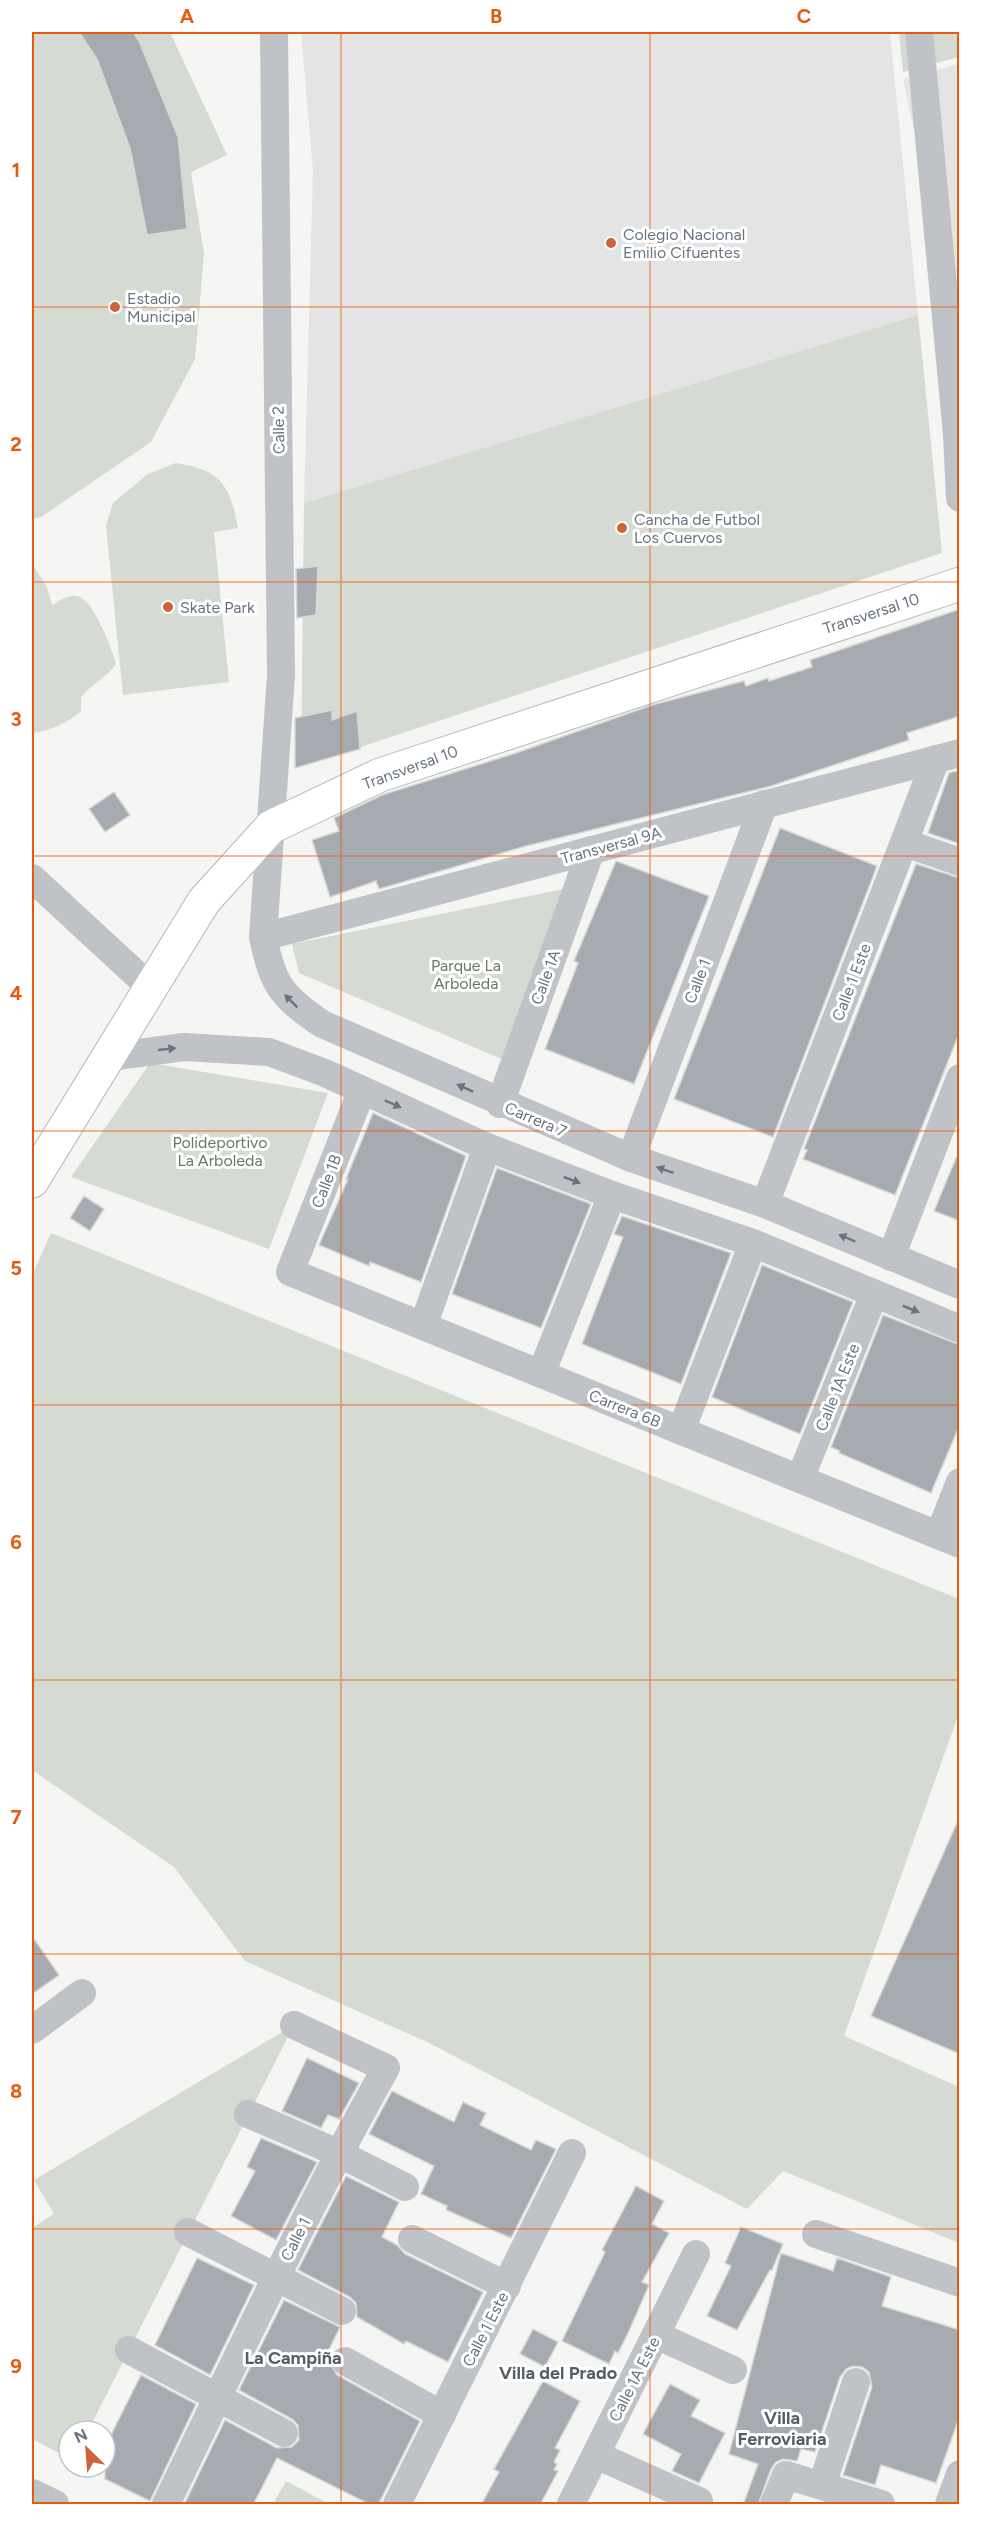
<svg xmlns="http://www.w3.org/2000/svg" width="991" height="2536" viewBox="0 0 991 2536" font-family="Figtree,sans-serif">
<rect width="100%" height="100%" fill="#f5f5f3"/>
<g fill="#e3e4e3">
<path d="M 301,32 L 890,32 L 918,315 L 304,503 L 313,171 Z"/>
<path d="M 959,64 L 959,340 L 903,79 Z"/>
</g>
<g fill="#d5dad2">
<path d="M 32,32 L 170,32 L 227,155 L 191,172 L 204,254 L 195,359 L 151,442 L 41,517 L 32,519 Z"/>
<path d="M 899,32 L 959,32 L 959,57 L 903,72 Z"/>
<path d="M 918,315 L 942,553 L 301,767 L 304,503 Z"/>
<path d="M 176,463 C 221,470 230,485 238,528 L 214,532 L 229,682 L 123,695 L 106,525 L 113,503 L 148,474 Z"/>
<path d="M 32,563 L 47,587 L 52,605 C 59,601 68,594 77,596 C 93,598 112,649 116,664 C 105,679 93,683 81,697 L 81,711 C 68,723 49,731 32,733 Z"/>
<path d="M 564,889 L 504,1060 L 299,973 L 292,944 Z"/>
<path d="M 150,1063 L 328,1093 L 269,1249 L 71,1177 Z"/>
<path d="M 51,1233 L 959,1599 L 959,1713 L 844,2036 L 959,2087 L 959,2243 L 783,2171 L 747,2209 L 429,2043 L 245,1961 L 174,1867 L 32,1770 L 32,1276 Z"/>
<path d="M 294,2025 L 88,2431 L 69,2431 L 69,2458 L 32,2439 L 32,2228 L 54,2214 L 34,2180 Z"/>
<path d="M 286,2481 L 329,2504 L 273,2504 Z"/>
</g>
<g fill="#a5abb1" stroke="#d7d7d5" stroke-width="1.5">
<path d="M 79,32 L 133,32 L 139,41 L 178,137 L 187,229 L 147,235 L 130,148 L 97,59 Z"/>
<path d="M 318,566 L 316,615 L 297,618 L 296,569 Z"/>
<path d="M 960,609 L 960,716 L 907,733 L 909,740 L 771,786 L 526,846 L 379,889 L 376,881 L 330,897 L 312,840 L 339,831 L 334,818 L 382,795 L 516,753 L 652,705 L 744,681 L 746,686 L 768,678 L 769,681 L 812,667 L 810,660 Z"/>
<path d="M 332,710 L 332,720 L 357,711 L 360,749 L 295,768 L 295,718 Z"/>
<path d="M 960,770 L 960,844 L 928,833 L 949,773 Z"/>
<path d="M 114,792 L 130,815 L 105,832 L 89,809 Z"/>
<path d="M 780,828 L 877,866 L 773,1137 L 674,1099 Z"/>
<path d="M 616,861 L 709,896 L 634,1084 L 545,1049 L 578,963 L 574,961 Z"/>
<path d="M 916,864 L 960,878 L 960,1031 L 895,1195 L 803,1159 L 807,1150 L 804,1149 Z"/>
<path d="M 373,1113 L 466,1156 L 421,1282 L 370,1262 L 369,1266 L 319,1245 L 348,1179 L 346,1179 Z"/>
<path d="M 959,1151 L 960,1151 L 960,1221 L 934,1211 Z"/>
<path d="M 497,1168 L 591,1204 L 541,1328 L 452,1294 Z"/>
<path d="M 84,1196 L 104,1209 L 90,1231 L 70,1218 Z"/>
<path d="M 622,1216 L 731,1253 L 681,1384 L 582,1344 L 623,1237 L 614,1234 Z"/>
<path d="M 762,1265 L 853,1302 L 800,1434 L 712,1397 Z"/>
<path d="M 883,1315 L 960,1345 L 960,1424 L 931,1493 L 839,1453 L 840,1451 L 831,1447 Z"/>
<path d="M 960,1816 L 960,2054 L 871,2016 Z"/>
<path d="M 32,1936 L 59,1975 L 32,1994 Z"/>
<path d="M 307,2058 L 359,2083 L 339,2119 L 328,2115 L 321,2128 L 282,2111 Z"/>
<path d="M 392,2091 L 454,2122 L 463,2102 L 486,2113 L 480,2125 L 531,2150 L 536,2140 L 556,2149 L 511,2238 L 446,2210 L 447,2206 L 421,2194 L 434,2166 L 369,2134 Z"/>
<path d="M 261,2138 L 317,2162 L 276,2240 L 231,2216 L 255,2171 L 247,2167 Z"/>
<path d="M 346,2176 L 399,2202 L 382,2237 L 397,2245 L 405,2254 L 483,2292 L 448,2362 L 406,2341 L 404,2344 L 357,2317 L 356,2303 L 350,2297 L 298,2270 Z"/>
<path d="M 636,2186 L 664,2201 L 652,2224 L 669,2233 L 642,2282 L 649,2285 L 629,2331 L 618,2353 L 615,2351 L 609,2364 L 562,2341 L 605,2252 L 602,2250 Z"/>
<path d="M 741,2227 L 783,2244 L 772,2270 L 770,2270 L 737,2330 L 707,2316 L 731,2266 L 725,2263 Z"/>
<path d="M 781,2253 L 833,2271 L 837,2258 L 891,2277 L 882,2306 L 960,2330 L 960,2415 L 936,2483 L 881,2465 L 875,2485 L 843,2475 L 872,2387 L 869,2372 L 862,2367 L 853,2366 L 846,2369 L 840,2377 L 815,2452 L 801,2449 L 797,2461 L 783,2459 L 776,2462 L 771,2469 L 758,2505 L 743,2505 L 758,2464 L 729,2454 Z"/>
<path d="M 197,2258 L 254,2285 L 210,2375 L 155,2345 Z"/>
<path d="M 284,2300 L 340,2327 L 324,2360 L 329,2362 L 337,2375 L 420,2421 L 378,2505 L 371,2505 L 277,2458 L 253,2505 L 184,2505 L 225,2420 L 277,2448 L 292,2447 L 299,2440 L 298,2425 L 292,2419 L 239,2390 Z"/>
<path d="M 533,2329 L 558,2342 L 545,2367 L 520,2354 Z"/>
<path d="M 141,2375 L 196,2404 L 150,2501 L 105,2479 L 105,2447 Z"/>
<path d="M 543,2381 L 580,2401 L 555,2448 L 560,2450 L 554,2462 L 557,2464 L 554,2470 L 558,2471 L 540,2505 L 481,2505 L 499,2472 L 494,2469 Z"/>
<path d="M 670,2384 L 700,2400 L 691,2416 L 725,2433 L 699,2483 L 672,2471 L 681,2454 L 643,2434 Z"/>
</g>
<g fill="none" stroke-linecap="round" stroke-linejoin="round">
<g stroke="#b3b6ba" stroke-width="35">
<path id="major" d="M 32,1181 L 204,901 L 271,827 L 380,775 L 960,584"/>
</g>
<g stroke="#bfc2c6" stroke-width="28">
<path d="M 274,32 L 281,675 L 263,937 C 273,985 281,996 322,1024 L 631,1158 L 765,1204 L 960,1285"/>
<path d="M 919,32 L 957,434 L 960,498"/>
<path d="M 905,843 L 960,862"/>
<path d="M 32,878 L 151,988"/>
<path d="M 263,937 L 960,753"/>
<path d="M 109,1057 L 184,1047 L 269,1052 L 325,1073 L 487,1147 L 612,1195 L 753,1243 L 960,1329"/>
<path d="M 362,1090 L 290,1272 L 960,1544"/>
<path d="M 500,1104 L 591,850"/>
<path d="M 631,1158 L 764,804"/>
<path d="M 765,1204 L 936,759"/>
<path d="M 891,1257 L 960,1078"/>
<path d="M 423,1326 L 487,1147"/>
<path d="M 541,1374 L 612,1195"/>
<path d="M 681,1431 L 753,1243"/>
<path d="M 800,1479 L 874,1294"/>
<path d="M 939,1535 L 960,1482"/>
<path d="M 32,2030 L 82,1993"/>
<path d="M 248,2114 L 338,2153 L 405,2187"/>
<path d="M 188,2232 L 342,2311"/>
<path d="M 816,2234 L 960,2283"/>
<path d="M 412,2239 L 507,2286"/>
<path d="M 656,2335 L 733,2370"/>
<path d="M 129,2350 L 284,2433"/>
<path d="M 345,2361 L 442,2415"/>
<path d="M 596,2455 L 699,2501"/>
<path d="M 822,2485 L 856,2382"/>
<path d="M 32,2493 L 55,2504"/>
<path d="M 166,2504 C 237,2358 306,2210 386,2068 L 294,2025"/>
<path d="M 397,2504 L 572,2153"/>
<path d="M 571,2504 L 696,2254"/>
<path d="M 774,2504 L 786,2475 L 881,2504"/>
<path d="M 949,2504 L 960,2474"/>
</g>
<use href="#major" stroke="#fff" stroke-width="33"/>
</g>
<defs><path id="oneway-solid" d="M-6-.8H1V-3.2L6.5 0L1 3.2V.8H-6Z" transform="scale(1.5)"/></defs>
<g fill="#687480">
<use href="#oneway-solid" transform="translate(291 1001) rotate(-135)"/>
<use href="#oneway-solid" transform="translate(167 1049) rotate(-6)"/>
<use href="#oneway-solid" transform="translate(465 1088) rotate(-156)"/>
<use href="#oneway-solid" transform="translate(393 1104) rotate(24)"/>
<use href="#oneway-solid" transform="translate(665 1170) rotate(-161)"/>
<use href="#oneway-solid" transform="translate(572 1180) rotate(21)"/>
<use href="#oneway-solid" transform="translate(847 1238) rotate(-157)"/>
<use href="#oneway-solid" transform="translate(911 1309) rotate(22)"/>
</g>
<path fill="none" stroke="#e8590c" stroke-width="1.5" stroke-opacity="0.55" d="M 341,32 L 341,2504M 650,32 L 650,2504M 32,307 L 960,307M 32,582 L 960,582M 32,856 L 960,856M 32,1131 L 960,1131M 32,1405 L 960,1405M 32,1680 L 960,1680M 32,1954 L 960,1954M 32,2229 L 960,2229"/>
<g fill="#cc633c" stroke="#fff" stroke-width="2">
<circle cx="611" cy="243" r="6"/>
<circle cx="115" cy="307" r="6"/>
<circle cx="622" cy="528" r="6"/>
<circle cx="168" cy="607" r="6"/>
</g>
<g text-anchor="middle" stroke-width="6" stroke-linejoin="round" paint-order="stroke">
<g font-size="16" fill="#687480" stroke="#fff" text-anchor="start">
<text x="623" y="240">Colegio Nacional<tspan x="623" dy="18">Emilio Cifuentes</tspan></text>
<text x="127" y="304">Estadio<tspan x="127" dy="18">Municipal</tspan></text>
<text x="634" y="525">Cancha de Futbol<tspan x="634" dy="18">Los Cuervos</tspan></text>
<text x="180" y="613">Skate Park</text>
</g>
<g font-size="16" fill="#687480" stroke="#fff">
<text transform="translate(278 430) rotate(-91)" y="6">Calle 2</text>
<text transform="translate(871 613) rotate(-18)" y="6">Transversal 10</text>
<text transform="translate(410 767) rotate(-20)" y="6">Transversal 10</text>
<text transform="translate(611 845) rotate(-15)" y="6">Transversal 9A</text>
<text transform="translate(545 977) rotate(-70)" y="6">Calle 1A</text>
<text transform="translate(697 981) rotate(-69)" y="6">Calle 1</text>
<text transform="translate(851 982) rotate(-69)" y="6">Calle 1 Este</text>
<text transform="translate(536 1119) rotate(23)" y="6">Carrera 7</text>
<text transform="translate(326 1181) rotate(-69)" y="6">Calle 1B</text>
<text transform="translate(837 1387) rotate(-68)" y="6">Calle 1A Este</text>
<text transform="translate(625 1408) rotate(22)" y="6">Carrera 6B</text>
<text transform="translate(295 2239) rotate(-63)" y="6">Calle 1</text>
<text transform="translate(485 2329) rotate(-63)" y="6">Calle 1 Este</text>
<text transform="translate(634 2379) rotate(-63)" y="6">Calle 1A Este</text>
</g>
<g font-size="16" fill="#697866" stroke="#fff">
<text x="466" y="971">Parque La<tspan x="466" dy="18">Arboleda</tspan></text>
<text x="220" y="1148">Polideportivo<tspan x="220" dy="18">La Arboleda</tspan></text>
</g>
<g font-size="18" font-weight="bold" fill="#555e66" stroke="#fff">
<text x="293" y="2364">La Campiña</text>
<text x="558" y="2379">Villa del Prado</text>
<text x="782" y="2424">Villa<tspan x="782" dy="21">Ferroviaria</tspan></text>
</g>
</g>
<rect width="991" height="2536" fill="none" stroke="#ffffff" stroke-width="66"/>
<g transform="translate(87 2449) rotate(335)"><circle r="28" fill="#ffffff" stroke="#c3c7cc" stroke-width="1.5"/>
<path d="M0-4.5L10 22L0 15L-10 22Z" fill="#cc633c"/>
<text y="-9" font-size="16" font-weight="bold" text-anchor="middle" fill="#687480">N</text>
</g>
<rect x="33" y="33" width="925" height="2470" fill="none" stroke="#e8590c" stroke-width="2"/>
<g font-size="20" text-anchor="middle" font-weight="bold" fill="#e8590c">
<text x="187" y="23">A</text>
<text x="496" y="23">B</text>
<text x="804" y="23">C</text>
<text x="16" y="177">1</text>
<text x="16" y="451">2</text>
<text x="16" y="726">3</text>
<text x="16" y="1000">4</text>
<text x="16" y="1275">5</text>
<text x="16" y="1549">6</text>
<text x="16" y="1824">7</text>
<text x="16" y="2098">8</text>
<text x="16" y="2373">9</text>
</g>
</svg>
